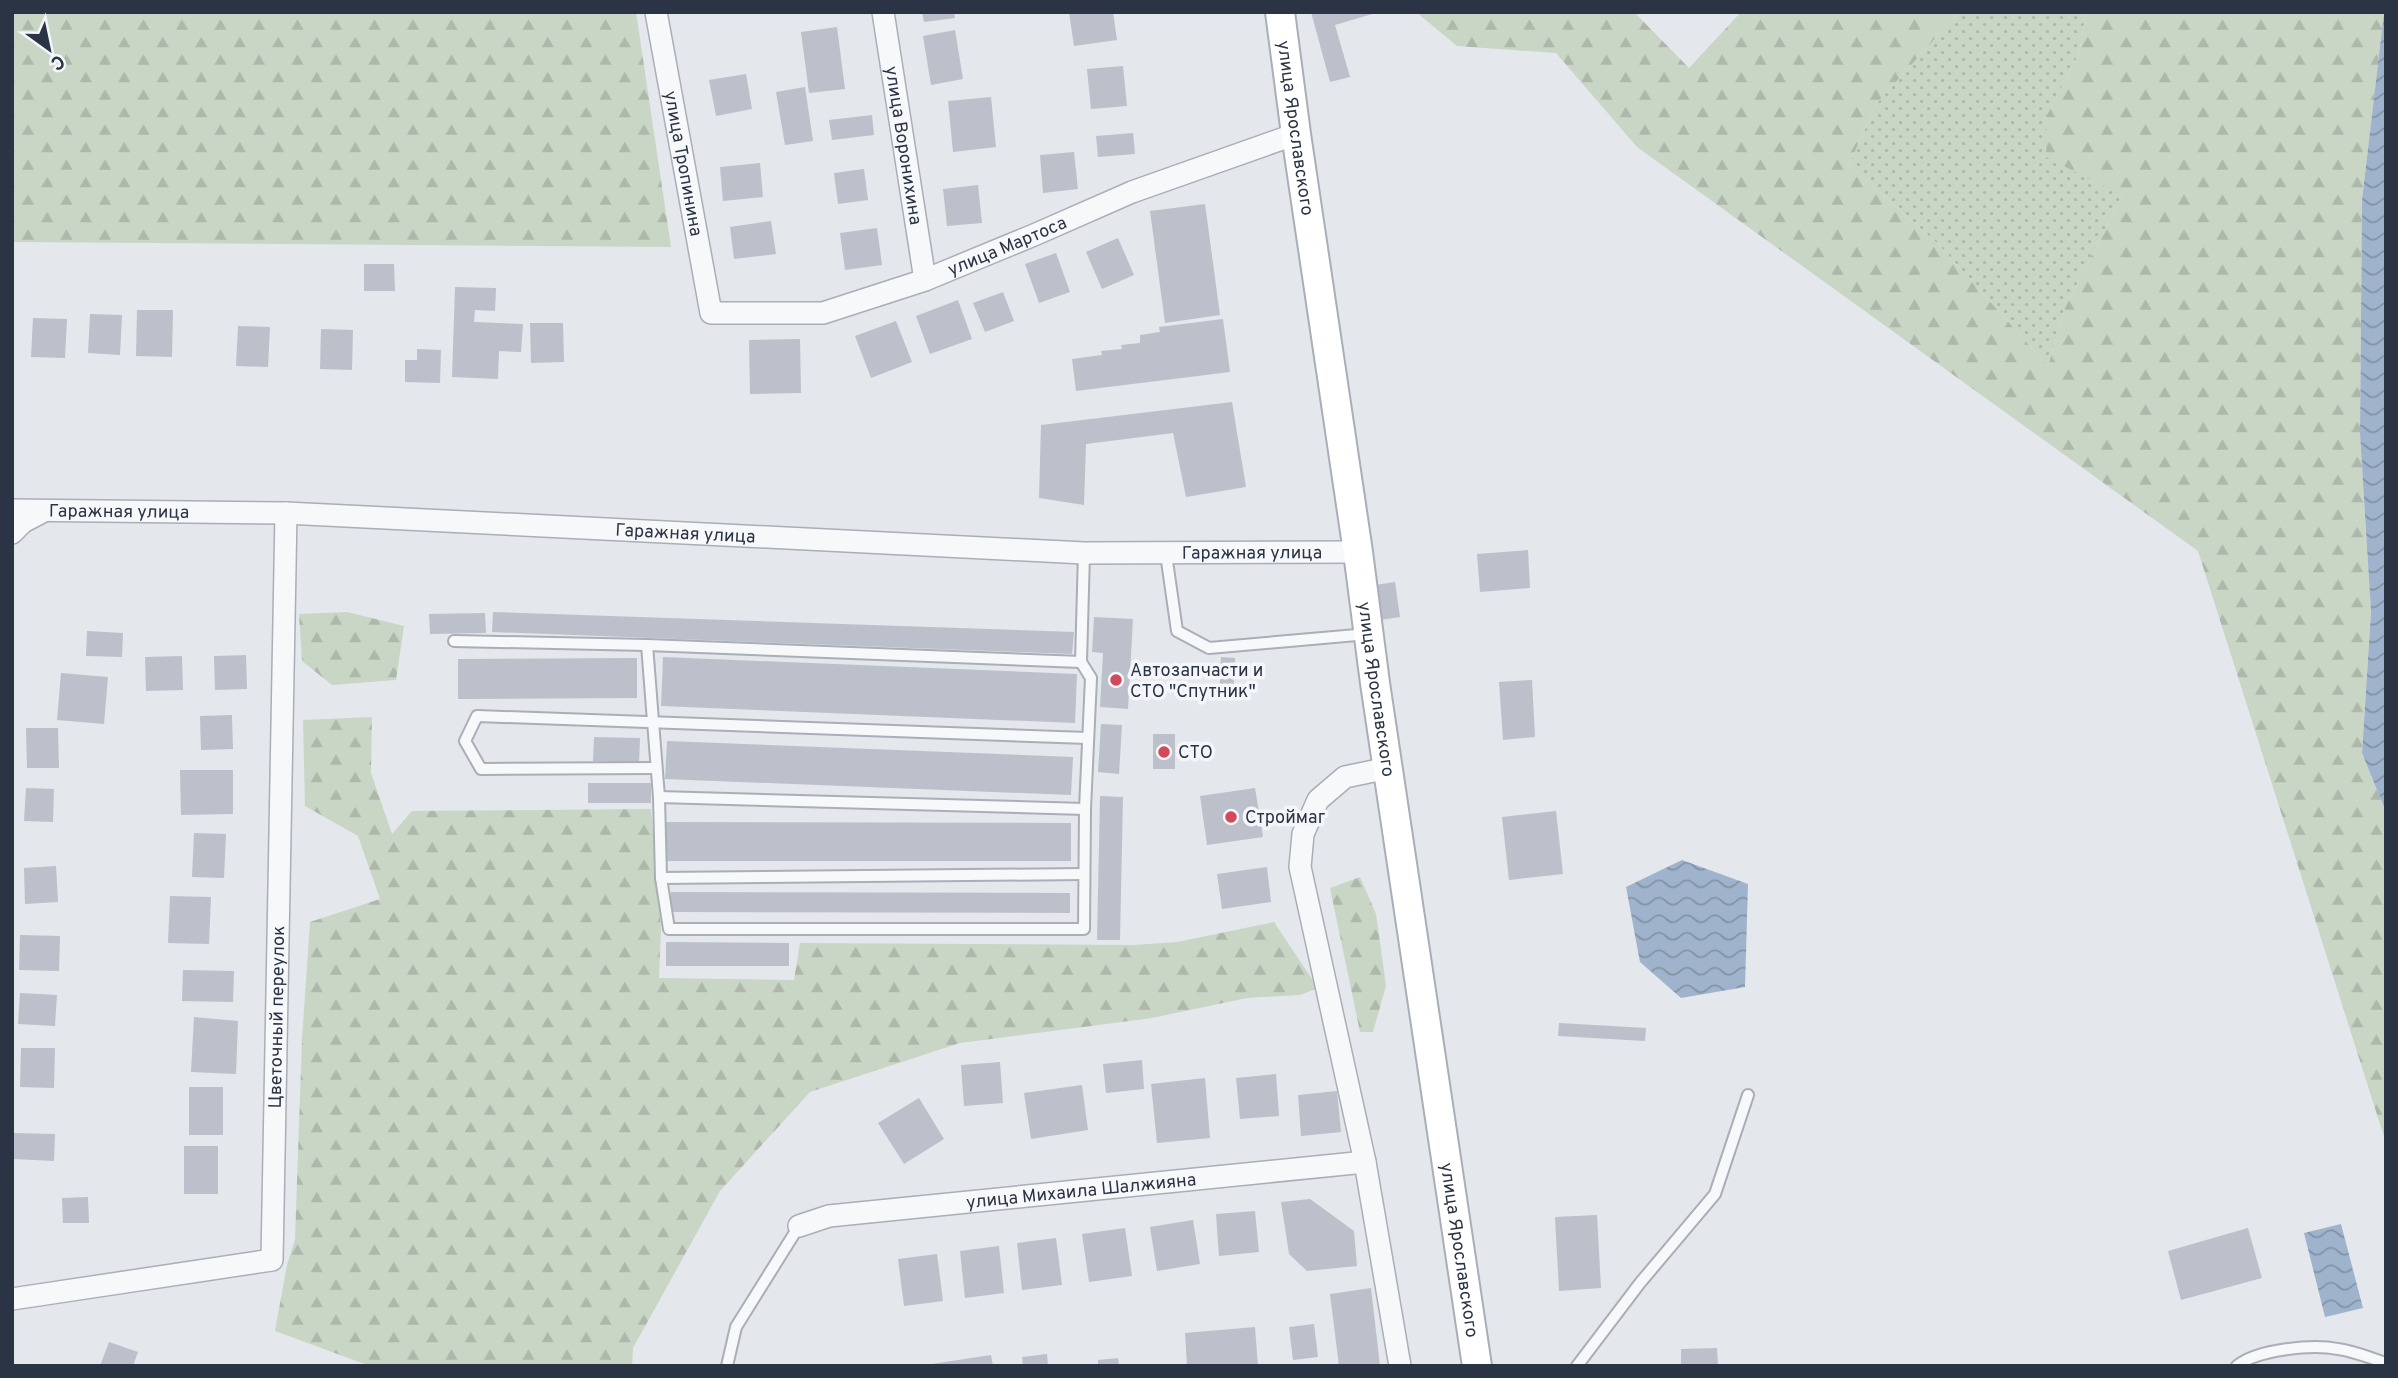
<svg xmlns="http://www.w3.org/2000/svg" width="2398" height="1378" viewBox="0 0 2398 1378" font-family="Overpass,sans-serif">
<defs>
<pattern id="grass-dots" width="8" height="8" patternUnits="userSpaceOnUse" patternTransform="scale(1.75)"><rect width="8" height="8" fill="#c9d6c5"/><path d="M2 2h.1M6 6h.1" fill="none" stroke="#adb8ab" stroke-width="1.8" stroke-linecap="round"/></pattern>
<pattern id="forest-firs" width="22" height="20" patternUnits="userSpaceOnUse" patternTransform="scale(1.75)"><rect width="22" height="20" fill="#c9d6c5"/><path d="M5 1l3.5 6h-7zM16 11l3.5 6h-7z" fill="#adb8ab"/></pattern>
<pattern id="water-waves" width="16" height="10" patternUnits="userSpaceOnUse" patternTransform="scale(1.75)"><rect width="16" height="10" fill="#9fb4cc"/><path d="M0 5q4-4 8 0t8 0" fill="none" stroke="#8293a7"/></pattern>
</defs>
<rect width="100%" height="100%" fill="#e4e7ec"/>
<path fill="url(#grass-dots)" d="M 1959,12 L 2086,12 L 2079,54 L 2047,115 L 2122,196 L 2065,308 L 2048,366 L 1939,245 L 1849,165 L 1876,104 Z"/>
<g fill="url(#forest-firs)">
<path d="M 12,12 L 636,12 L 671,247 L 12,242 Z"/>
<path d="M 1416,12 L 1634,12 L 1689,68 L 1741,12 L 1959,12 L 1876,104 L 1849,165 L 1939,245 L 2048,366 L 2065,308 L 2122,196 L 2046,157 L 2047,115 L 2079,54 L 2086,12 L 2384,12 L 2362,200 L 2360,434 L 2371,612 L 2362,753 L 2386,812 L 2386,1143 L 2198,551 L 1637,147 L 1556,53 L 1457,46 Z"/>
<path d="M 347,612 L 404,626 L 396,680 L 332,685 L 302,661 L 299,614 Z"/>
<path d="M 372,717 L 371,773 L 392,834 L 412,811 L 651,809 L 661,929 L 659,978 L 794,980 L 800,943 L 1134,945 L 1177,942 L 1274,922 L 1318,988 L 1300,995 L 1247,998 L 1152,1018 L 960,1043 L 810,1092 L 720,1191 L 633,1348 L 632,1366 L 370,1366 L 275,1331 L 287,1265 L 295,1239 L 302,1039 L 310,922 L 380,899 L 358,836 L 305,806 L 303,720 Z"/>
<path d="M 1360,877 L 1376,914 L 1386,986 L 1373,1032 L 1360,1032 L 1330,888 Z"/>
</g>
<g fill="url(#water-waves)">
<path d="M 2384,12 L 2386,12 L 2386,812 L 2362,753 L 2371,612 L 2360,434 L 2362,200 Z"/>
<path d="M 1682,860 L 1748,884 L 1745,987 L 1681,998 L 1640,962 L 1626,887 Z"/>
<path d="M 2341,1224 L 2363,1308 L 2325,1317 L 2304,1233 Z"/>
</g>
<g fill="#bbc0ca">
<path d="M 922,12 L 954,12 L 955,18 L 924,22 Z"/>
<path d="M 1069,12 L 1113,12 L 1117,40 L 1074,46 Z"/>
<path d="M 1311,12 L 1379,12 L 1335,25 L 1350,77 L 1330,82 Z"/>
<path d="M 837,27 L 845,89 L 809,93 L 801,32 Z"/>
<path d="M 955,30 L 963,79 L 931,85 L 923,36 Z"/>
<path d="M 1123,66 L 1127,106 L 1091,109 L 1087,69 Z"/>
<path d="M 746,74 L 752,109 L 716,116 L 709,80 Z"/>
<path d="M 805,87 L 813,141 L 785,145 L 776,92 Z"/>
<path d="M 991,97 L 996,147 L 953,152 L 948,101 Z"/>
<path d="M 872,115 L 874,135 L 832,140 L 829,120 Z"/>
<path d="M 1133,133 L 1135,154 L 1098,157 L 1096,136 Z"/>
<path d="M 1074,152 L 1078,189 L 1043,193 L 1040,155 Z"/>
<path d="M 760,163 L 763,197 L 723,201 L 720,167 Z"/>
<path d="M 864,169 L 868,200 L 838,204 L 834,173 Z"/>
<path d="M 978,185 L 982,223 L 947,226 L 943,189 Z"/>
<path d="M 1205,204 L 1220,315 L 1165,323 L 1150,211 Z"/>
<path d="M 771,221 L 776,254 L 734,259 L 730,227 Z"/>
<path d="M 877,228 L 882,265 L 845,270 L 840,233 Z"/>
<path d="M 1118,238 L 1134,275 L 1102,289 L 1086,252 Z"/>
<path d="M 1056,253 L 1070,292 L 1039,303 L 1025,264 Z"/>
<path d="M 364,264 L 394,264 L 395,291 L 364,291 Z"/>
<path d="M 455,287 L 496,288 L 495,311 L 475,310 L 474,322 L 523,324 L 521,352 L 499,351 L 498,379 L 452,377 Z"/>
<path d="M 1003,292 L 1014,321 L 985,332 L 973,303 Z"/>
<path d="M 958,300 L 972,339 L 930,354 L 916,316 Z"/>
<path d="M 137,310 L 173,310 L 172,357 L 136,356 Z"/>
<path d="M 90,314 L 122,315 L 120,355 L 88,353 Z"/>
<path d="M 33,318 L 67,319 L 65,358 L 31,357 Z"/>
<path d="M 1223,319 L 1230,372 L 1076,391 L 1072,359 L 1102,355 L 1101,351 L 1122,349 L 1121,345 L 1140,343 L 1140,335 L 1160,332 L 1159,327 Z"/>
<path d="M 896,321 L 912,362 L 871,378 L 855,336 Z"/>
<path d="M 530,323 L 563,323 L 564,362 L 531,363 Z"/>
<path d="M 238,326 L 270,327 L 268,367 L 236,366 Z"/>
<path d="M 321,329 L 353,330 L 352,370 L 320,369 Z"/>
<path d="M 800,339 L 801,393 L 750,394 L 749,340 Z"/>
<path d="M 417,349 L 441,350 L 440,383 L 405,382 L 405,360 L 417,360 Z"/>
<path d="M 1232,402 L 1246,487 L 1186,497 L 1173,433 L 1086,444 L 1084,505 L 1039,498 L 1041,425 Z"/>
<path d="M 1528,550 L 1530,588 L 1480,592 L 1477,554 Z"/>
<path d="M 1395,582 L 1400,617 L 1380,620 L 1375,585 Z"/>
<path d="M 493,612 L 1074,632 L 1072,654 L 492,632 Z"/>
<path d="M 485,613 L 486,633 L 430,634 L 429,614 Z"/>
<path d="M 1094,617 L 1133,619 L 1128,709 L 1100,707 L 1103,653 L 1092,652 Z"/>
<path d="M 87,631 L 123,633 L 122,657 L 86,656 Z"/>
<path d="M 246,655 L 247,689 L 215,690 L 214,656 Z"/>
<path d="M 182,656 L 183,690 L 146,691 L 145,657 Z"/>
<path d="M 663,657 L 1077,674 L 1075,723 L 661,706 Z"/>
<path d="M 1221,657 L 1235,658 L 1233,699 L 1219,698 Z"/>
<path d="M 637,658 L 637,698 L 458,699 L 458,659 Z"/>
<path d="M 61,673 L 108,677 L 104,724 L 57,720 Z"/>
<path d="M 1532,680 L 1535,737 L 1503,740 L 1499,682 Z"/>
<path d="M 232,715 L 233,749 L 201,750 L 200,716 Z"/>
<path d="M 1101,724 L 1122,725 L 1119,774 L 1098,772 Z"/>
<path d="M 26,728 L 58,728 L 59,768 L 27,768 Z"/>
<rect x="1153" y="734" width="22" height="35"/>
<path d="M 594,737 L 640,738 L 639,763 L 593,761 Z"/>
<path d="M 667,741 L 1073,757 L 1071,795 L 665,779 Z"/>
<path d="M 180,770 L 233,770 L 233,814 L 181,815 Z"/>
<rect x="588" y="783" width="63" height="20"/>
<path d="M 26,788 L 54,789 L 53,822 L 24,821 Z"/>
<path d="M 1255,788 L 1263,837 L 1207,845 L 1200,796 Z"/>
<path d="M 1100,796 L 1123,797 L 1120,940 L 1097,940 Z"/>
<path d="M 1556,811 L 1563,874 L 1509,880 L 1502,817 Z"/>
<path d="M 664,822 L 1071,823 L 1071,861 L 663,861 Z"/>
<path d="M 194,833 L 226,834 L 224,878 L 192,877 Z"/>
<path d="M 56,866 L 58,902 L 25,904 L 24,868 Z"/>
<path d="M 1267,867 L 1271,902 L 1222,909 L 1217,874 Z"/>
<path d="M 671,892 L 1070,893 L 1070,913 L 671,912 Z"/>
<path d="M 170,896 L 211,897 L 209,944 L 168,943 Z"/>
<path d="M 20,935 L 60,936 L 59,971 L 19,970 Z"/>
<path d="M 666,942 L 789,943 L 789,966 L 666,966 Z"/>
<path d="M 183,970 L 234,971 L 233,1002 L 182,1001 Z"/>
<path d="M 20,993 L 57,995 L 55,1026 L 18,1024 Z"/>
<path d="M 194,1017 L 238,1021 L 236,1074 L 191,1072 Z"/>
<path d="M 1559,1023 L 1646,1028 L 1645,1041 L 1558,1036 Z"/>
<path d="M 21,1048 L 55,1048 L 54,1088 L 20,1087 Z"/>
<path d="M 1142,1060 L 1144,1089 L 1106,1093 L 1103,1064 Z"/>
<path d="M 1000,1062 L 1003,1103 L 964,1106 L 961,1065 Z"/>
<path d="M 1276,1074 L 1279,1116 L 1240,1119 L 1236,1078 Z"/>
<path d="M 1205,1078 L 1210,1138 L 1157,1143 L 1151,1084 Z"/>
<path d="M 1082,1085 L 1088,1130 L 1031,1139 L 1024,1093 Z"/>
<rect x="189" y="1087" width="34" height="48"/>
<path d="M 1337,1091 L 1341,1132 L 1301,1136 L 1298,1095 Z"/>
<path d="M 919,1098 L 944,1139 L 904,1164 L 878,1123 Z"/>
<path d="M 13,1133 L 55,1134 L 54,1161 L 12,1159 Z"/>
<rect x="184" y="1146" width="34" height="48"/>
<path d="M 88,1197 L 89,1223 L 63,1223 L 62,1198 Z"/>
<path d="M 1310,1199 L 1354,1231 L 1357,1266 L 1307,1271 L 1289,1254 L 1281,1202 Z"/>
<path d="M 1255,1211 L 1259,1252 L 1219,1256 L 1216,1214 Z"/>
<path d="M 1597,1215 L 1601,1288 L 1559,1291 L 1555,1217 Z"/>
<path d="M 1193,1220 L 1200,1264 L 1157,1271 L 1150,1227 Z"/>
<path d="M 1125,1228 L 1132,1276 L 1089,1282 L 1082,1234 Z"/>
<path d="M 2248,1228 L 2262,1278 L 2181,1300 L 2168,1251 Z"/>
<path d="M 1056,1238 L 1062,1285 L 1022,1290 L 1017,1243 Z"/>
<path d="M 999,1246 L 1004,1293 L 965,1298 L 960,1251 Z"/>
<path d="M 937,1254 L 943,1301 L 904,1306 L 898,1259 Z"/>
<path d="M 1371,1288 L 1380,1366 L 1339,1366 L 1330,1294 Z"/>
<path d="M 1314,1324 L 1318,1357 L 1293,1360 L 1289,1327 Z"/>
<path d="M 1255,1327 L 1258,1366 L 1187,1366 L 1185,1333 Z"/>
<path d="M 109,1342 L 138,1352 L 133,1366 L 100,1366 Z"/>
<path d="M 1717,1348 L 1718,1366 L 1681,1366 L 1681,1349 Z"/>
<path d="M 1047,1354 L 1048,1366 L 1023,1366 L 1022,1357 Z"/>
<path d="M 991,1355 L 993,1366 L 932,1366 L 932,1364 Z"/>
<path d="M 1118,1358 L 1119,1366 L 1098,1366 L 1098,1360 Z"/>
</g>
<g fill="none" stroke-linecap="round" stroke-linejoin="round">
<g stroke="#a9aeb7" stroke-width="14">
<g id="lane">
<path d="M 1166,554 L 1177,631 L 1209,648 L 1368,634"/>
<path d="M 454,641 L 647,645 L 1081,662"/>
<path d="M 647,645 L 659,797 L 661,878 L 669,929 L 1084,929 L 1085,809 L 1091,678 L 1081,662 L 1084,553"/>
<path d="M 655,768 L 481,769 L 465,741 L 477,716 L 1087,738"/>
<path d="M 659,797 L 1085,809"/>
<path d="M 661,878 L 1084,874"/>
<path d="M 727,1366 L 736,1327 L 799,1226"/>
<path d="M 1577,1366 L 1640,1283 L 1715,1194 L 1748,1095"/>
<path d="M 2237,1366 C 2258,1349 2313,1344 2338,1349 C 2354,1351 2370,1358 2386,1363"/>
</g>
</g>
<g stroke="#a9aeb7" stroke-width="24">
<g id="street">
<path id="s1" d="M 656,12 L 711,313 L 823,313 L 925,280 L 1034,235 L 1132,192 L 1296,134"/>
<path id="s2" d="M 883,12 L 925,280"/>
<path id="s3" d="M 12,510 L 286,513 L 1084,553 L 1358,552"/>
<path d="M 12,533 L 23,522 L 44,511"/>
<path d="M 1388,768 L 1345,777 L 1318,800 L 1303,834 L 1300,867 L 1365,1162 L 1400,1366"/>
<path id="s4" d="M 799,1226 L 829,1216 L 1365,1162"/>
<path id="s5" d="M 12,1299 L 272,1260 L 286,513"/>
</g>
</g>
<g stroke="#a9aeb7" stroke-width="32">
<g id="secondary">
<path id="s6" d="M 1280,12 L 1296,134 L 1358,552 L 1375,683 L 1477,1366"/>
</g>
</g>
<use href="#lane" stroke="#f7f8fa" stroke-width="10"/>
<use href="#street" stroke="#f7f8fa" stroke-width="21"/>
<use href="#secondary" stroke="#fff" stroke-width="28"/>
</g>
<g fill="#d1495b" stroke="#f4f6f9" stroke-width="2.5">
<circle cx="1116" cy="680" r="7"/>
<circle cx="1164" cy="752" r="7"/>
<circle cx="1231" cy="817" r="7"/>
</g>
<g text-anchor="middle" stroke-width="7" stroke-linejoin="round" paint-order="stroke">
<g font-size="18" fill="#2b3445" stroke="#f4f6f9">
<text dy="6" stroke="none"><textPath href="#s6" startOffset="117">улица Ярославского</textPath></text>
<text dy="6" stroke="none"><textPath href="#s2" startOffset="135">улица Воронихина</textPath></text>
<text dy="6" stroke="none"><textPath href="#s1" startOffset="154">улица Тропинина</textPath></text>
<text dy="6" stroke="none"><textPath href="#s1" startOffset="614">улица Мартоса</textPath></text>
<text dy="6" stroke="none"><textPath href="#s3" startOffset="107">Гаражная улица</textPath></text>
<text dy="6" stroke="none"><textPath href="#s3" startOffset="674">Гаражная улица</textPath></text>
<text dy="6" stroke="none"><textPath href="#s3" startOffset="1241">Гаражная улица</textPath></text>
<text dy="6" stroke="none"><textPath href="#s6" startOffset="684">улица Ярославского</textPath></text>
<text dy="6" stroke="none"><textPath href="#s5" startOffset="506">Цветочный переулок</textPath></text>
<text dy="6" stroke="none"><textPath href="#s4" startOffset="285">улица Михаила Шалжияна</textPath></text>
<text dy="6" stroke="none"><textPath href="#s6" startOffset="1251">улица Ярославского</textPath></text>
</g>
<g font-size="18" fill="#2b3445" stroke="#f4f6f9" text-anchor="start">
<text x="1130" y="676">Автозапчасти и<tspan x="1130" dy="21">СТО "Спутник"</tspan></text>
<text x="1178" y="758">СТО</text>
<text x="1245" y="823">Строймаг</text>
</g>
</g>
<rect width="2398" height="1378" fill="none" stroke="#2b3445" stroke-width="28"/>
<g transform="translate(49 49) rotate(147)" stroke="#f4f6f9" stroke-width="5" paint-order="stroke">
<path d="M0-5L12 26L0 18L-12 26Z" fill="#2b3445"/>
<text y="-10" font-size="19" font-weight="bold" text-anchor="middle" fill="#2b3445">С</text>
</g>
</svg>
